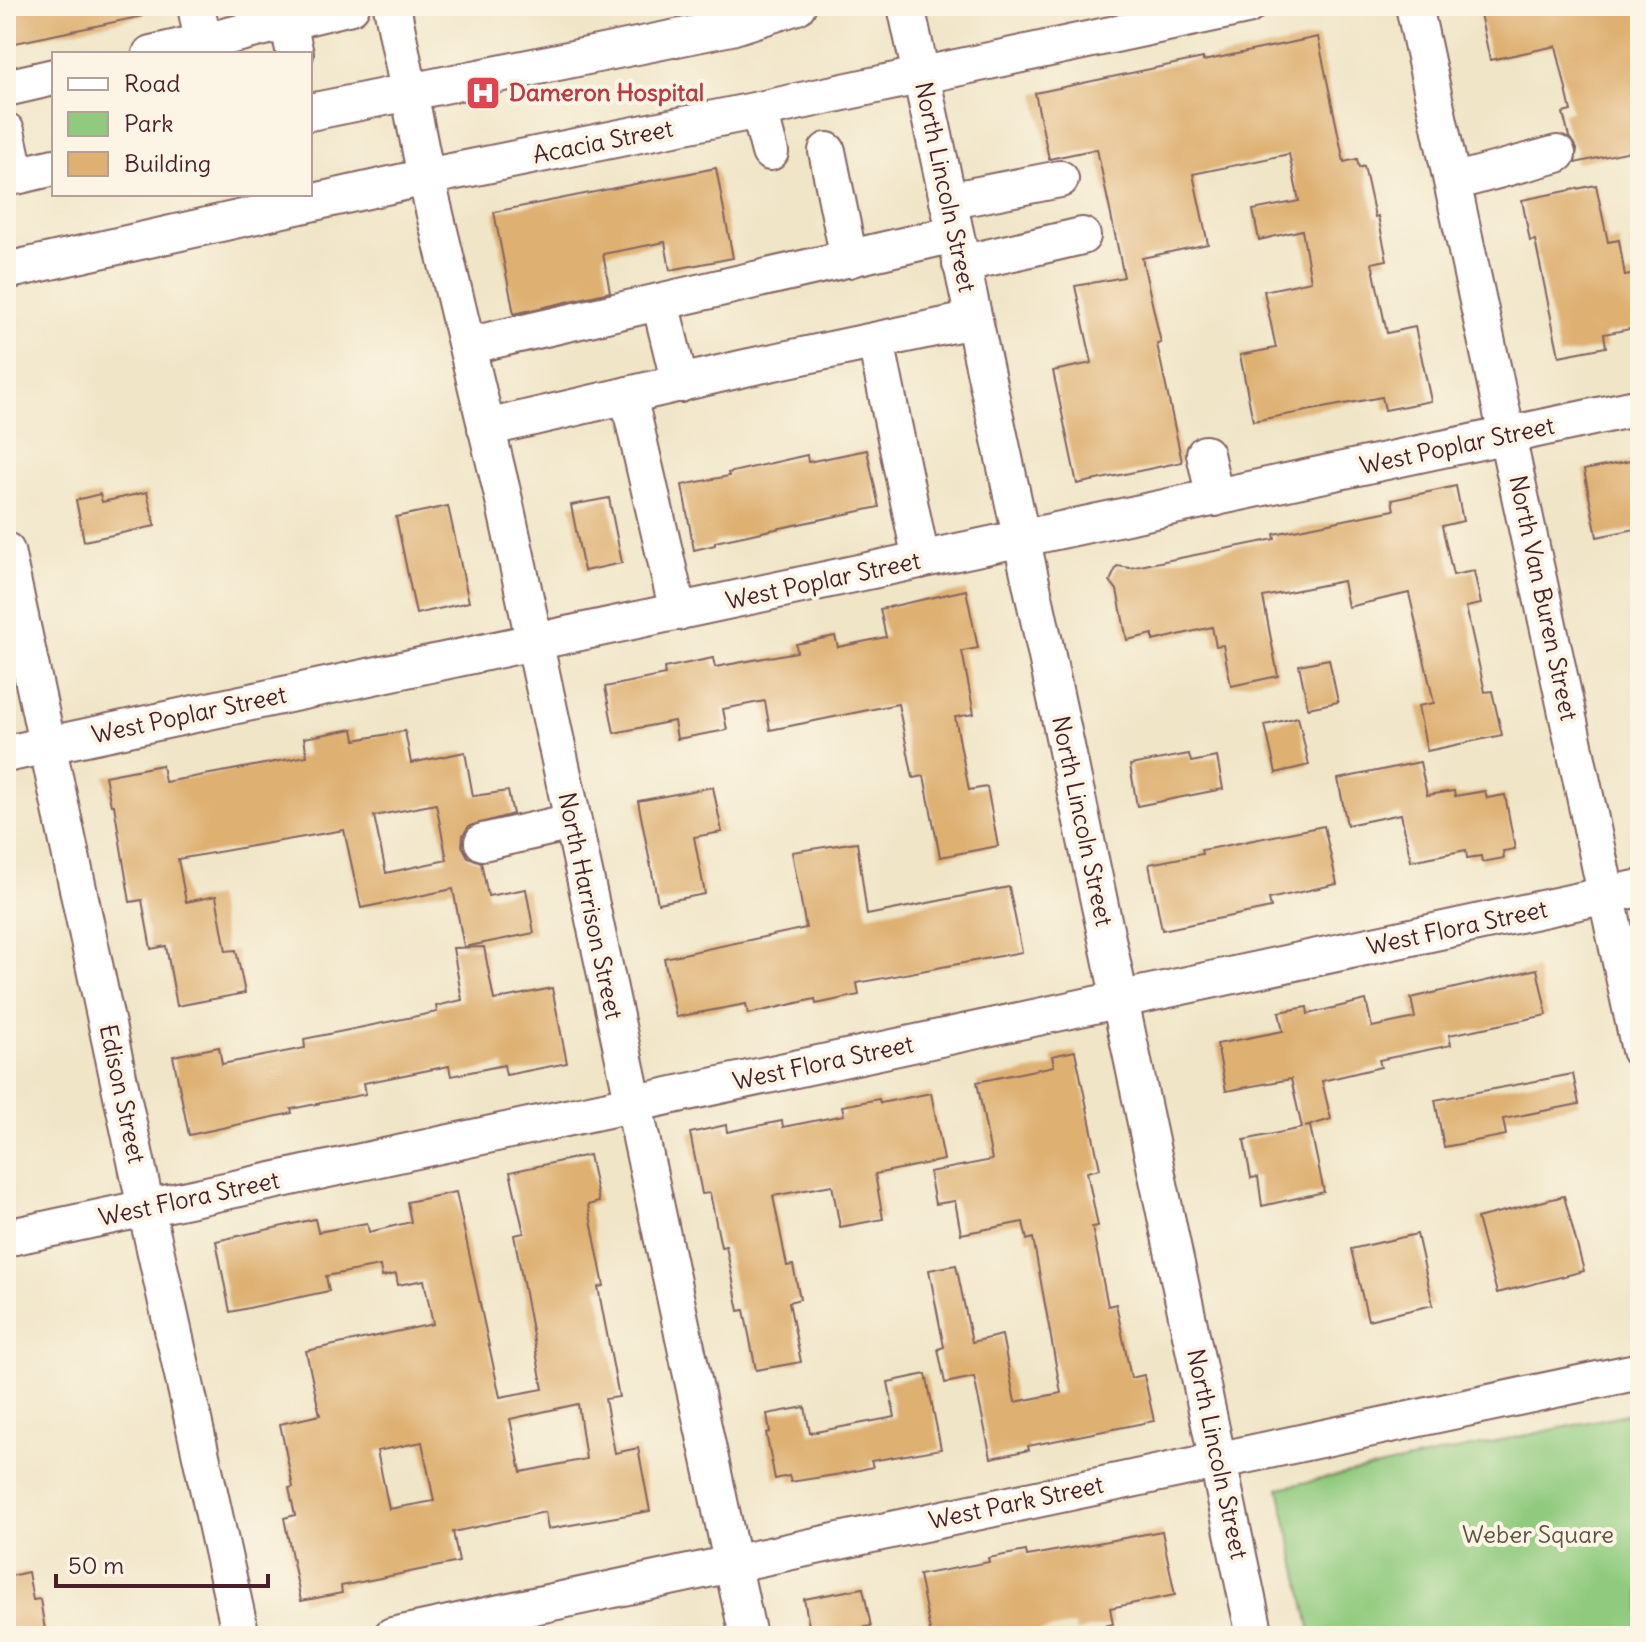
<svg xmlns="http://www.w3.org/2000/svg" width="1646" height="1642" viewBox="0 0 1646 1642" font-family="Delius,sans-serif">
<rect width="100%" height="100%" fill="#fcf5e5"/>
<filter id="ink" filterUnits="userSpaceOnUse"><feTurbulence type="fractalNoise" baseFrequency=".0125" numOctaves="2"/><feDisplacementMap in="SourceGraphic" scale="16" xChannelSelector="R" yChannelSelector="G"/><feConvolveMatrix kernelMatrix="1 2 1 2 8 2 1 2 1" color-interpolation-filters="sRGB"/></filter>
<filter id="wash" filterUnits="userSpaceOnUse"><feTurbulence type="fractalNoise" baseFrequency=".006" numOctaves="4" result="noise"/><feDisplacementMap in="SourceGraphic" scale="32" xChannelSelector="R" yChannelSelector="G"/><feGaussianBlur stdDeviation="1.8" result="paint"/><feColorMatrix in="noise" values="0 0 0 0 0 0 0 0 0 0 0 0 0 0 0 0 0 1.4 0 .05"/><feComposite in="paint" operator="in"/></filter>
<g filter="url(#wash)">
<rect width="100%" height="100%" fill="#f0e5c7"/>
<path fill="#90ca7e" stroke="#6d7454" stroke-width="2" d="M 1640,1411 L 1640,1636 L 1312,1636 L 1279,1488 Z"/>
<g id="blocks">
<g fill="#deb072" fill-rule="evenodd">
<path d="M 6,6 L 142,6 L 143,16 L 6,45 Z"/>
<path d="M 1515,6 L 1640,6 L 1640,149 L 1575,163 L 1577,149 L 1569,137 L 1563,113 L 1571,111 L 1556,46 L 1490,60 L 1480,14 Z"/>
<path d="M 1318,37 L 1344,162 L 1357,159 L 1359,168 L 1364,166 L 1375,217 L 1378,216 L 1387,260 L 1372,263 L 1387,333 L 1415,327 L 1431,401 L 1385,410 L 1382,397 L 1253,421 L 1240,355 L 1276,348 L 1264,291 L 1311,281 L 1302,230 L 1259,240 L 1253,210 L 1299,201 L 1289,154 L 1193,174 L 1208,244 L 1142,258 L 1161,343 L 1157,344 L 1182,462 L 1077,484 L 1053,371 L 1092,363 L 1075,286 L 1124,277 L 1097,149 L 1049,159 L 1035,93 L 1203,58 L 1203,61 Z"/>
<path d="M 716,168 L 733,258 L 670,270 L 665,242 L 603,254 L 610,292 L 514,314 L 494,212 Z"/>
<path d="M 1596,185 L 1608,242 L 1619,240 L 1625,276 L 1640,273 L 1640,327 L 1604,334 L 1606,347 L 1559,356 L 1535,240 L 1530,241 L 1522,200 Z"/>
<path d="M 867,450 L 879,507 L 715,542 L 715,545 L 694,550 L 682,485 L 729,476 L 728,473 L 807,455 L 808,462 Z"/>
<path d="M 1631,461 L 1640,503 L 1640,528 L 1597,537 L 1584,470 Z"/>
<path d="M 1456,486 L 1463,521 L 1442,526 L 1453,575 L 1474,571 L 1481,604 L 1466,607 L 1485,692 L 1492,691 L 1502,735 L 1427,751 L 1418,706 L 1434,703 L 1409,593 L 1348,607 L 1343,581 L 1263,597 L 1278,676 L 1231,686 L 1223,645 L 1216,646 L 1212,627 L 1153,641 L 1153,634 L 1127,640 L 1117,590 L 1110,581 L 1117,566 L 1130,568 L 1275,539 L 1274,534 L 1394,510 L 1392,500 Z"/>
<path d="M 147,492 L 155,526 L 84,541 L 76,500 L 100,494 L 102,502 Z"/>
<path d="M 609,498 L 622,563 L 584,571 L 571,505 Z"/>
<path d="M 448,506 L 469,602 L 416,614 L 396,517 Z"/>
<path d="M 966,590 L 978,648 L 962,651 L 974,714 L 955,717 L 969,790 L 987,787 L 998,846 L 940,857 L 924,776 L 913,778 L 898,704 L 770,730 L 765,701 L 723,709 L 727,730 L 677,739 L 674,721 L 614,733 L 605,687 L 665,675 L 664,668 L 713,658 L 715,667 L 797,652 L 796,644 L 835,636 L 838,647 L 886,637 L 880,609 Z"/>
<path d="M 1329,659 L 1338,702 L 1308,708 L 1299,665 Z"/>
<path d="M 1298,717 L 1309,765 L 1276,773 L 1265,725 Z"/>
<path d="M 353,729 L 355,740 L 405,731 L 411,763 L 465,752 L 473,796 L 508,791 L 513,814 L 469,826 L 463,835 L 462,846 L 468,857 L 481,862 L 488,896 L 526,889 L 534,933 L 464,947 L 453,889 L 361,908 L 344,830 L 178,859 L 186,902 L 216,896 L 226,951 L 236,950 L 245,993 L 177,1006 L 166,946 L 151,949 L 142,900 L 130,902 L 114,805 L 111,805 L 105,776 L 162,765 L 165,782 L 227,771 L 307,756 L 304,738 ZM 436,804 L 447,860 L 386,873 L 374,816 Z"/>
<path d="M 1189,754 L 1191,762 L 1217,757 L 1223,789 L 1137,806 L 1130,765 Z"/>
<path d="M 1420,762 L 1427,795 L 1454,791 L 1455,796 L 1485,791 L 1487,798 L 1505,795 L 1515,849 L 1503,851 L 1504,858 L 1482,862 L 1481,856 L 1467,858 L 1466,850 L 1411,861 L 1401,814 L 1347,825 L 1338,779 Z"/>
<path d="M 713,787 L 722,832 L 694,837 L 705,894 L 658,903 L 638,801 Z"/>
<path d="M 1324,826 L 1337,884 L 1269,899 L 1271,908 L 1162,930 L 1149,864 L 1202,854 L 1201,850 L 1214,848 Z"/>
<path d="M 857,842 L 867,915 L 1009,887 L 1022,952 L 857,983 L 859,995 L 816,1004 L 815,999 L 748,1014 L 746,1004 L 676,1017 L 664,958 L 806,928 L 792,852 Z"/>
<path d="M 484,947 L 494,1000 L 552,988 L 567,1063 L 506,1075 L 504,1065 L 451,1076 L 449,1066 L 364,1083 L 366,1094 L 291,1109 L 292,1113 L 189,1135 L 173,1056 L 219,1047 L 222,1064 L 305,1048 L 304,1039 L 437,1012 L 436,1006 L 462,1000 L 453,948 Z"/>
<path d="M 1537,969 L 1547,1015 L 1449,1035 L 1451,1045 L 1379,1060 L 1381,1067 L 1322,1081 L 1331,1119 L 1305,1127 L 1310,1126 L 1324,1192 L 1262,1206 L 1258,1177 L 1251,1178 L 1244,1140 L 1302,1128 L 1291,1079 L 1226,1091 L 1217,1044 L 1283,1031 L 1279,1012 L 1307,1007 L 1308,1014 L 1366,1000 L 1372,1027 L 1415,1018 L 1411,998 Z"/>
<path d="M 1075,1051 L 1100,1169 L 1087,1172 L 1098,1226 L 1092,1227 L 1108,1306 L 1116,1304 L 1131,1378 L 1144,1375 L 1154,1421 L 1028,1446 L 1029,1450 L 991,1458 L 974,1377 L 945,1383 L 938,1349 L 944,1347 L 929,1270 L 956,1265 L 972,1342 L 1002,1335 L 1015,1402 L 1061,1393 L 1033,1238 L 1027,1240 L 1023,1222 L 961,1234 L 955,1201 L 935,1204 L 929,1172 L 992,1160 L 977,1082 L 1054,1066 L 1052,1056 Z"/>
<path d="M 1573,1074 L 1579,1104 L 1503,1119 L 1506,1135 L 1444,1147 L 1435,1100 Z"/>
<path d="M 931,1093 L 944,1160 L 875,1174 L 883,1219 L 840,1227 L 832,1185 L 773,1196 L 787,1266 L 793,1265 L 800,1299 L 789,1302 L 801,1362 L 756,1370 L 744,1310 L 739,1311 L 726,1246 L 721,1247 L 710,1193 L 702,1194 L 690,1133 L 726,1125 L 727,1132 L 782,1121 L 783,1127 L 844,1115 L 842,1106 L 879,1099 L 880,1103 Z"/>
<path d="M 589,1155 L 599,1202 L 588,1205 L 604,1286 L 598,1287 L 619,1397 L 605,1399 L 615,1453 L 638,1448 L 650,1511 L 548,1529 L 545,1512 L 453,1532 L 459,1562 L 341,1586 L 342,1593 L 301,1601 L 284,1518 L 295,1515 L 289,1488 L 293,1487 L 280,1424 L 320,1415 L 306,1351 L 433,1324 L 424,1280 L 398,1285 L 396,1274 L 382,1277 L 380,1266 L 326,1276 L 329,1291 L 230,1312 L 216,1241 L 315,1219 L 318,1232 L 367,1223 L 369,1232 L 411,1222 L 407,1202 L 456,1192 L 500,1397 L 543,1389 L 514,1235 L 524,1233 L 510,1172 ZM 578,1404 L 586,1459 L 521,1472 L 510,1419 ZM 422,1442 L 434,1501 L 389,1509 L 377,1451 Z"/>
<path d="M 1564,1196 L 1584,1271 L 1497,1293 L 1477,1218 Z"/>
<path d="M 1417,1234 L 1433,1305 L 1368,1320 L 1351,1249 Z"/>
<path d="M 926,1374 L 941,1449 L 871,1461 L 873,1467 L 841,1474 L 791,1482 L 789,1476 L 775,1479 L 766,1433 L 770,1432 L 767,1414 L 805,1407 L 810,1433 L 895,1417 L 888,1382 Z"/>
<path d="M 1162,1531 L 1175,1595 L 1110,1608 L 1113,1624 L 1076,1632 L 1074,1625 L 1017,1636 L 931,1636 L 919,1575 L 989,1562 L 988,1558 L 1026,1551 L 1027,1556 Z"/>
<path d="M 28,1572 L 33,1600 L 40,1599 L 46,1636 L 6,1636 L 6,1577 Z"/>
<path d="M 863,1588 L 871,1626 L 811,1636 L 804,1599 Z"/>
</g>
</g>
</g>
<g filter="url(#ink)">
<use href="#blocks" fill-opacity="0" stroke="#846462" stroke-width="2"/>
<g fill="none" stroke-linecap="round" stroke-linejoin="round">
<g stroke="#846462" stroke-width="40">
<g id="minor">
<path d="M 196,6 L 203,42 L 351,6"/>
<path d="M 392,6 L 426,177 L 504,500 L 748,1636"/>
<path d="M 906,6 L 1045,647 L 1255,1636"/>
<path d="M 1414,6 L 1640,1050"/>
<path d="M 288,22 L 295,54"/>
<path d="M 151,54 L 203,42"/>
<path d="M 6,88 L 54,77"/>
<path d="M 759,110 L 770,152"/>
<path d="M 310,112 L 731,27 L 797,6"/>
<path d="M 6,131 L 16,176 L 54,167"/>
<path d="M 827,151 L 849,259"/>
<path d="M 1453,182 L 1557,154"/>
<path d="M 948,201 L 1060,179"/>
<path d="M 961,264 L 1082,236"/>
<path d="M 6,271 L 426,177 L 759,110 L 1247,6"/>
<path d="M 660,302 L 680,384"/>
<path d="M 876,341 L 921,560"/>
<path d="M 467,346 L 955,234"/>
<path d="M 628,395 L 678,612"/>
<path d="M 486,428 L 745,368 L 973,320"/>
<path d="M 1205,454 L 1215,498"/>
<path d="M 6,551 L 146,1208 L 241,1636"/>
<path d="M 6,754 L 1640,407"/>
<path d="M 483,842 L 572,822"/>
<path d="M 6,1238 L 1640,888"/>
<path d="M 392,1636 L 1640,1371"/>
</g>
</g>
<use href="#minor" stroke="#fff" stroke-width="36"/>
</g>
</g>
<defs>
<g id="hospital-square" transform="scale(1.8)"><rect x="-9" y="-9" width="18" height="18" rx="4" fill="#e0444e" stroke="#fcf5e5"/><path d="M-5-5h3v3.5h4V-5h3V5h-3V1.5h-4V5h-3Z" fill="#fff"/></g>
</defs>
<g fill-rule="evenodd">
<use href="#hospital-square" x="483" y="93"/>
</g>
<g text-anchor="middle" stroke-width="8" stroke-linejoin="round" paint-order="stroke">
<g font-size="24" font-weight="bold" fill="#be3a42" stroke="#fcf5e5" text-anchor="start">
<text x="509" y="101">Dameron Hospital</text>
</g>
<g font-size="24" fill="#4a1f2b" stroke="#fcf5e5">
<text transform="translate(603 142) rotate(-11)" y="8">Acacia Street</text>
<text transform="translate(945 187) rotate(78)" y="8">North Lincoln Street</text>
<text transform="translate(1457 446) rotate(-12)" y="8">West Poplar Street</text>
<text transform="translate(823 581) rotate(-12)" y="8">West Poplar Street</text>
<text transform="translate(1543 598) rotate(78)" y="8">North Van Buren Street</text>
<text transform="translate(189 715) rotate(-12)" y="8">West Poplar Street</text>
<text transform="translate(1082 821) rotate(78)" y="8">North Lincoln Street</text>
<text transform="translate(590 906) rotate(78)" y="8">North Harrison Street</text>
<text transform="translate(1457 928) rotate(-12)" y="8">West Flora Street</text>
<text transform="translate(823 1063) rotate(-12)" y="8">West Flora Street</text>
<text transform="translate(122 1094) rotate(78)" y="8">Edison Street</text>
<text transform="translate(189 1199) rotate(-12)" y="8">West Flora Street</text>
<text transform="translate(1217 1454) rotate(78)" y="8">North Lincoln Street</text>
<text transform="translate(1016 1503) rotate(-12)" y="8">West Park Street</text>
</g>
<g font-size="24" fill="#5f5244" stroke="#fcf5e5">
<text x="1538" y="1543">Weber Square</text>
</g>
</g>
<rect width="1646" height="1642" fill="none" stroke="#fcf5e5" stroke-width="32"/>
<rect x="52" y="52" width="260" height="144" fill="#fcf5e5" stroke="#b59f9b" stroke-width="2"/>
<rect x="68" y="78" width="40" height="12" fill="#ffffff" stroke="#b59f9b" stroke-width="2"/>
<text x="124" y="92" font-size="24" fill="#4a1f2b">Road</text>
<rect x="68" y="112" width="40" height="24" fill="#90ca7e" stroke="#b59f9b" stroke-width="2"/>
<text x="124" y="132" font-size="24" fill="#4a1f2b">Park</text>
<rect x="68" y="152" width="40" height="24" fill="#deb072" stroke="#b59f9b" stroke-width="2"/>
<text x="124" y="172" font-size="24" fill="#4a1f2b">Building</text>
<path d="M56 1574v12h212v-12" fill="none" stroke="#4a1f2b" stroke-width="4"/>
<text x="68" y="1574" font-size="24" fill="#4a1f2b" stroke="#fcf5e5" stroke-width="6" paint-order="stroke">50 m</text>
</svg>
